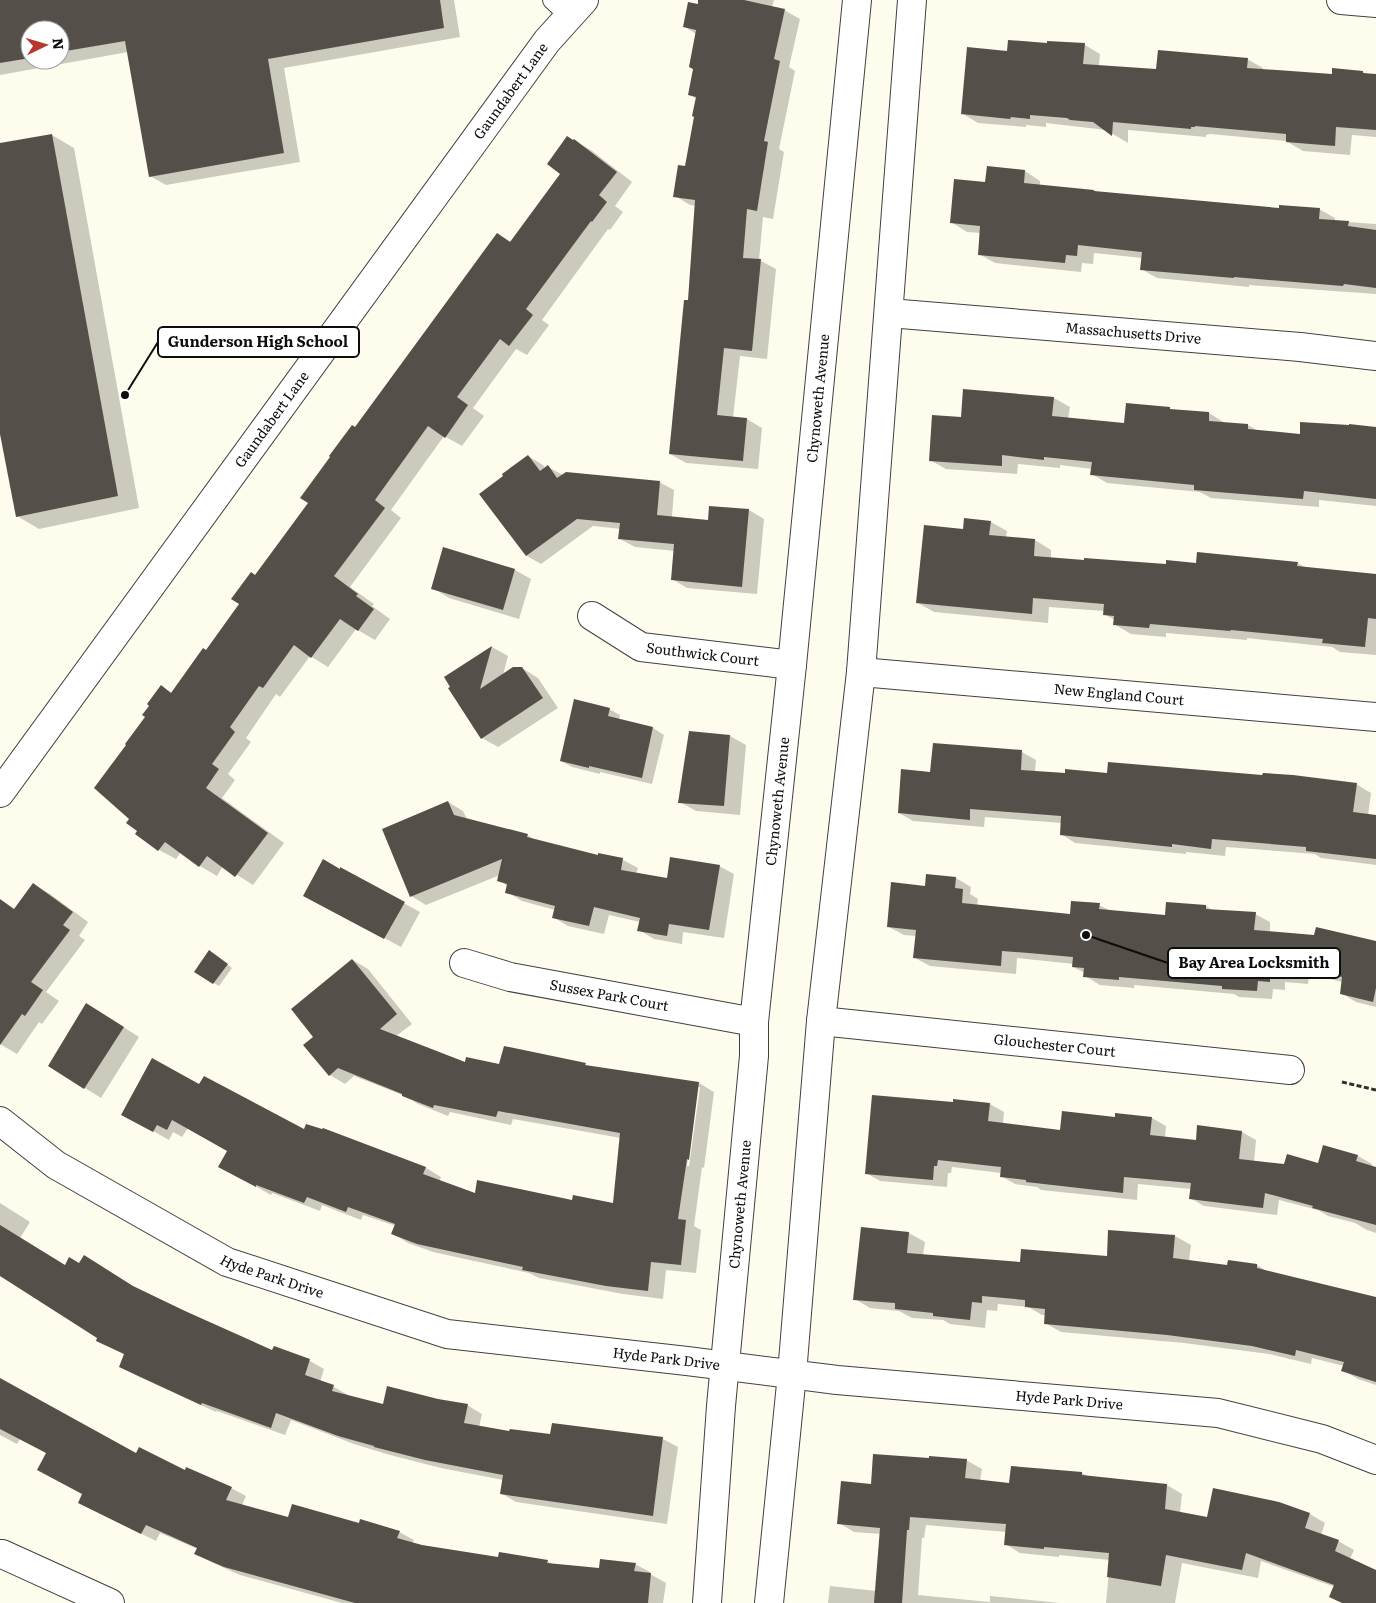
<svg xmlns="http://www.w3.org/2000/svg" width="1376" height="1603" viewBox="0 0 1376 1603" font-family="Literata,serif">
<rect width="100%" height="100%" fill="#fefded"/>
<g fill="#0003" fill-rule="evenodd">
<path d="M 0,0 L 454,0 L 460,37 L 284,68 L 300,162 L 166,185 L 150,176 L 128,52 L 0,75 ZM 30,30 L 60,30 L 60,60 L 30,60 Z"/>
<path d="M 700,0 L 774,0 L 772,7 L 784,10 L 800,19 L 789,67 L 795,71 L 779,149 L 784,152 L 773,219 L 763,217 L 759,260 L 776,269 L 767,359 L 740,356 L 733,418 L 747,419 L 762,428 L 758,469 L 686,463 L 670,454 L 689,302 L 696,206 L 690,205 L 675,196 L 686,167 L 697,99 L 690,95 L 694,69 L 696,34 L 685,27 L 698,6 Z"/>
<path d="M 1085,45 L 1100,54 L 1099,66 L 1157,70 L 1247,59 L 1263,68 L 1263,70 L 1333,76 L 1363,72 L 1369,75 L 1376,76 L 1376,137 L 1352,135 L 1350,155 L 1303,151 L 1286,141 L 1210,134 L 1206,135 L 1206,137 L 1128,130 L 1128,143 L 1106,130 L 1046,123 L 1046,127 L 1026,125 L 1026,127 L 978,123 L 963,114 L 1008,52 Z"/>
<path d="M 52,135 L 74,148 L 139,508 L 39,529 L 17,516 L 0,427 L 0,145 Z"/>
<path d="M 574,141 L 591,150 L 632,182 L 615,206 L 623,212 L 610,230 L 608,229 L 542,320 L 549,325 L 527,355 L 516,349 L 473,408 L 484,416 L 462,446 L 444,436 L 391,510 L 401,518 L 350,587 L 374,604 L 372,606 L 390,619 L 375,640 L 356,629 L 328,667 L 310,656 L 280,697 L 276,694 L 246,738 L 251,742 L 228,774 L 235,780 L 222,798 L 284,843 L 253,885 L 223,866 L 217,876 L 200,866 L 181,852 L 176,859 L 159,850 L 139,831 L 130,819 L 147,717 L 161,687 L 172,693 L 207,651 L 241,604 L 256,576 L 310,503 L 356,429 L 498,234 L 511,242 L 561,174 Z"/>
<path d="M 1025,171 L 1040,181 L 1040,186 L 1280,210 L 1319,209 L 1335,218 L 1335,221 L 1376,224 L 1376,294 L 1249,285 L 1249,287 L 1157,278 L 1141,269 L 1142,258 L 1094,253 L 1093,264 L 1082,263 L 1081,272 L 995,263 L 979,254 L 981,233 L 967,232 L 951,222 L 986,184 Z"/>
<path d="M 964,391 L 1054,398 L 1070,407 L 1068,419 L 1126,424 L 1173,411 L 1209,413 L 1225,423 L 1248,425 L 1260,432 L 1301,435 L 1376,429 L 1376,506 L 1319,500 L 1319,507 L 1211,498 L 1200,492 L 1107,483 L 1092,474 L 1092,469 L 1060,465 L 1060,468 L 1018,464 L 1017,474 L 946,469 L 930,460 L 962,419 Z"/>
<path d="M 528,456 L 543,465 L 545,468 L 548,467 L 563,475 L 659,482 L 674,490 L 672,517 L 709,521 L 749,510 L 764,519 L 757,594 L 687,588 L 672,579 L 675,551 L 635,547 L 620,539 L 621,529 L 593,526 L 541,564 L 527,556 L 481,494 Z"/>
<path d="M 991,522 L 1007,531 L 1006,538 L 1035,540 L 1051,550 L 1051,559 L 1167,566 L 1297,563 L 1307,568 L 1376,576 L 1376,655 L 1340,652 L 1332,647 L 1247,638 L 1247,640 L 1166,633 L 1166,637 L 1131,634 L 1114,624 L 1115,620 L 1104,614 L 1104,611 L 1049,607 L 1048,623 L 934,612 L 918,603 L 964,530 Z"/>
<path d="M 515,570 L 531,579 L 519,619 L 449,598 L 433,588 Z"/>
<path d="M 492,647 L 508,656 L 503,675 L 522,668 L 538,678 L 558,708 L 498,747 L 482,738 L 445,677 Z"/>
<path d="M 609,709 L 620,715 L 619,720 L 653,728 L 664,735 L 652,784 L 600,772 L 600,774 L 572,767 L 561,761 Z"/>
<path d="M 730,736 L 746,745 L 740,815 L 696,811 L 680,802 Z"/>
<path d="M 1022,752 L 1036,760 L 1035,772 L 1356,784 L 1371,793 L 1368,816 L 1376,817 L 1376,865 L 1321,858 L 1315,854 L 1226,847 L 1225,856 L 1186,852 L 1186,854 L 1075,843 L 1061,834 L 1062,823 L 985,817 L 984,827 L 913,821 L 899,813 L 931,773 Z"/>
<path d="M 448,802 L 463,811 L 467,819 L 527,835 L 537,841 L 598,857 L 623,860 L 638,868 L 636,874 L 668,879 L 719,866 L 734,874 L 724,938 L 683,932 L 682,944 L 654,939 L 639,930 L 640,922 L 609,915 L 604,934 L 568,926 L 553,917 L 555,910 L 522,901 L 507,892 L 508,886 L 498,880 L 500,875 L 426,905 L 411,896 Z"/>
<path d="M 341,869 L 420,912 L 401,947 L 321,904 Z"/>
<path d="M 956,878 L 971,887 L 970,894 L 978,899 L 977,906 L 1071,915 L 1099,905 L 1111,911 L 1166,916 L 1206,906 L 1212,910 L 1255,914 L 1270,922 L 1270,932 L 1376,943 L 1376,1007 L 1356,1002 L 1341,993 L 1343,982 L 1309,974 L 1308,984 L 1285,982 L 1285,990 L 1273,989 L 1272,999 L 1239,997 L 1234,994 L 1134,985 L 1134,988 L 1100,985 L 1085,976 L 1085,973 L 1073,967 L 1074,964 L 1017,958 L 1016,974 L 930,966 L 915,958 L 916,936 L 904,935 L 889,927 L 926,887 Z"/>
<path d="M 34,885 L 50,894 L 88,922 L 79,936 L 85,940 L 46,992 L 59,1001 L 42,1024 L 39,1022 L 17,1054 L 0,1044 L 0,909 L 4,903 L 15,910 Z"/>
<path d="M 214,954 L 232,968 L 219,986 L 196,972 Z"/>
<path d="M 353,960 L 368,969 L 412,1024 L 396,1036 L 466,1063 L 500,1066 L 585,1064 L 591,1068 L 699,1083 L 714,1092 L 704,1168 L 702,1167 L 694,1226 L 701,1230 L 696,1273 L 666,1270 L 663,1299 L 623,1294 L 539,1278 L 529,1273 L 433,1252 L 408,1243 L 393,1234 L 396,1226 L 363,1215 L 361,1220 L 322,1205 L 320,1211 L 272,1193 L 271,1195 L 235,1175 L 228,1151 L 188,1128 L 182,1137 L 173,1132 L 169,1140 L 123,1114 L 199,1086 L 305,1131 L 323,1131 L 324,1129 L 426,1168 L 441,1177 L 439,1182 L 476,1195 L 614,1205 L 621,1138 L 513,1119 L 511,1125 L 450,1112 L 448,1116 L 418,1104 L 405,1096 L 354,1076 L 345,1084 L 330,1075 L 305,1045 L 315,1037 ZM 697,1087 L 700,1087 L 689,1166 L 687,1166 Z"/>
<path d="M 103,1014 L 139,1037 L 101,1098 L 50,1066 Z"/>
<path d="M 954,1100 L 990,1104 L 1004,1112 L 1003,1124 L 1061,1131 L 1116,1119 L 1152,1118 L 1166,1126 L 1165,1138 L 1197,1141 L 1199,1127 L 1242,1132 L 1256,1140 L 1254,1162 L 1285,1166 L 1319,1164 L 1358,1156 L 1372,1164 L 1371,1167 L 1376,1168 L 1376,1233 L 1367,1230 L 1355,1223 L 1328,1216 L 1318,1210 L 1279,1200 L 1277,1215 L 1204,1206 L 1190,1198 L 1191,1189 L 1138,1184 L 1137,1200 L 1041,1190 L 1037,1187 L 1015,1184 L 1001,1176 L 1001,1173 L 952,1167 L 951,1173 L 948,1173 L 947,1187 L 880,1181 L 866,1173 L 954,1103 Z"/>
<path d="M 0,1203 L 30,1222 L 20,1238 L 65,1266 L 80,1265 L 137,1289 L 273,1352 L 275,1348 L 310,1361 L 324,1369 L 320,1382 L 334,1387 L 348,1395 L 348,1397 L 383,1406 L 438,1400 L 467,1405 L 482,1414 L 479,1427 L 510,1433 L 551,1436 L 553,1424 L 663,1439 L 678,1447 L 667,1524 L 516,1502 L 501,1493 L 503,1480 L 441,1468 L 390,1455 L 354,1444 L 291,1420 L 285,1435 L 217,1411 L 216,1412 L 135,1375 L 120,1366 L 126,1355 L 98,1340 L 99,1338 L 0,1275 Z"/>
<path d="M 862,1229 L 909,1233 L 925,1242 L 923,1255 L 1021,1263 L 1108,1257 L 1175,1236 L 1191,1245 L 1189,1261 L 1228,1266 L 1257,1265 L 1268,1272 L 1376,1299 L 1376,1385 L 1358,1379 L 1342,1370 L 1344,1366 L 1312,1358 L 1311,1364 L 1269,1354 L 1184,1343 L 1061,1332 L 1045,1323 L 1046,1315 L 1042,1315 L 1028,1307 L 998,1304 L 997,1311 L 987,1310 L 985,1328 L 950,1324 L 943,1320 L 912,1318 L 899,1311 L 870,1308 L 855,1299 Z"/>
<path d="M 0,1380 L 137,1455 L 231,1488 L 246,1496 L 242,1505 L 289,1519 L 360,1524 L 399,1532 L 414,1540 L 412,1544 L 499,1558 L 547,1561 L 554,1565 L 600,1570 L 635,1564 L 650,1572 L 650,1574 L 666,1583 L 663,1603 L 342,1603 L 240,1575 L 211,1562 L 196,1554 L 198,1549 L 160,1533 L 156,1541 L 94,1510 L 83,1494 L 48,1453 L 20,1439 L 17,1444 L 0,1435 Z"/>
<path d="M 966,1460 L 982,1469 L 980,1481 L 1010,1484 L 1082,1473 L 1089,1477 L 1167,1485 L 1182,1494 L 1180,1513 L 1208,1518 L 1279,1503 L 1310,1514 L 1325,1523 L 1321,1535 L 1338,1541 L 1354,1550 L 1350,1559 L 1375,1571 L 1376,1569 L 1376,1603 L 1342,1603 L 1335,1587 L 1261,1561 L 1258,1578 L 1182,1563 L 1175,1603 L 1106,1603 L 1110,1560 L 1059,1555 L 1059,1557 L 1020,1553 L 1005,1544 L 1006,1532 L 926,1525 L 924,1538 L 922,1538 L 918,1595 L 990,1602 L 990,1596 L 1060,1603 L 828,1603 L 830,1586 L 877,1591 L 881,1534 L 854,1532 L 839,1523 L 872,1485 Z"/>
</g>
<g fill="#554f49">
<path d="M 0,0 L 440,0 L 444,28 L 268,59 L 284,153 L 149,177 L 125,41 L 60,52 L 60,30 L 30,30 L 30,58 L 0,63 Z"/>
<path d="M 698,0 L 744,0 L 785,9 L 774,59 L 780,61 L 764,141 L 768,142 L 757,211 L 747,209 L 743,258 L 761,259 L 752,351 L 724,348 L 717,415 L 747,418 L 743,461 L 669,454 L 684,300 L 688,300 L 695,200 L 673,197 L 678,165 L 685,166 L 694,117 L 692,116 L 696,97 L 688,95 L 693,69 L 689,67 L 696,30 L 683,27 L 688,2 L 698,4 Z"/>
<path d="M 1008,40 L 1047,43 L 1047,41 L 1085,43 L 1083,64 L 1156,69 L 1158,50 L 1248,58 L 1247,68 L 1332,74 L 1332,68 L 1363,71 L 1363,73 L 1376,74 L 1376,130 L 1336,127 L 1335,146 L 1286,142 L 1286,134 L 1195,126 L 1195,127 L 1191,127 L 1191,129 L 1113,122 L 1112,136 L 1093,122 L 1070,120 L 1067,118 L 1030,115 L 1030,119 L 1011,117 L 1010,119 L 961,114 L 967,47 L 1007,51 Z"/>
<path d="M 52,134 L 118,496 L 16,517 L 0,434 L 0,143 Z"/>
<path d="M 567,136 L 573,140 L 574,139 L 617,172 L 599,195 L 607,202 L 592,222 L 591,221 L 526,309 L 533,315 L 509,346 L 500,339 L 457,397 L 468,405 L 445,438 L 428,426 L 375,500 L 385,508 L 334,576 L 358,594 L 356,596 L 374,609 L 358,631 L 340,619 L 311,658 L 294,645 L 263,688 L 259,686 L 230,727 L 235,732 L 212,764 L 219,769 L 206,788 L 268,833 L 235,877 L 207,856 L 199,867 L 165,842 L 158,851 L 135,834 L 137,831 L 126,823 L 129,819 L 94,788 L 126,745 L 125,744 L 145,717 L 142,715 L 149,706 L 147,704 L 161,685 L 171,693 L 203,648 L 206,650 L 239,604 L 231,599 L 251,572 L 255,575 L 308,503 L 300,498 L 330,457 L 329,456 L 352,425 L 355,427 L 497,233 L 510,242 L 560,174 L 547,164 Z"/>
<path d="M 987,166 L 1025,170 L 1024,183 L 1094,190 L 1094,191 L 1279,208 L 1279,205 L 1320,208 L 1319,219 L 1349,221 L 1348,226 L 1376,230 L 1376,288 L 1344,284 L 1343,286 L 1234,277 L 1234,278 L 1140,270 L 1142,252 L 1078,245 L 1077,256 L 1066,255 L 1065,263 L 978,255 L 980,226 L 950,223 L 954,179 L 985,182 Z"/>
<path d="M 963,389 L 1054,397 L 1052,416 L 1124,423 L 1126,403 L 1170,407 L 1170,409 L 1209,412 L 1209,421 L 1248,424 L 1248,429 L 1300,434 L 1300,422 L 1349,425 L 1349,424 L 1376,427 L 1376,499 L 1304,491 L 1303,499 L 1194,490 L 1194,485 L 1090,475 L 1092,462 L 1044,457 L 1044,460 L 1002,455 L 1002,466 L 929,461 L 932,415 L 961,417 Z"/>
<path d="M 528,455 L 540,471 L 548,465 L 557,478 L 566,472 L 660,481 L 657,515 L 708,520 L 709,506 L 749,509 L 742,587 L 671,580 L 674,544 L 618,539 L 620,523 L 577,519 L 526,556 L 479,494 L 503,476 L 502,474 Z"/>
<path d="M 964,518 L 991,521 L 989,535 L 1035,539 L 1034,556 L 1084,560 L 1084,558 L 1166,564 L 1166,560 L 1196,563 L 1197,552 L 1298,562 L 1297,566 L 1376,574 L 1376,619 L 1368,618 L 1365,647 L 1322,643 L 1323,639 L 1231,630 L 1230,631 L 1150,624 L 1149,628 L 1113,625 L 1114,616 L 1103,615 L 1104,604 L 1033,598 L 1032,614 L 916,603 L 924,525 L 963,529 Z"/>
<path d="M 443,547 L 515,569 L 503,610 L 431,589 Z"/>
<path d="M 492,646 L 480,689 L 513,667 L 522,667 L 543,698 L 481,739 L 448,688 L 450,687 L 444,677 Z"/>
<path d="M 574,699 L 610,708 L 608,716 L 653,727 L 642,778 L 589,766 L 589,768 L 560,761 Z"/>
<path d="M 689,731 L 730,735 L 724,806 L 678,803 Z"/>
<path d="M 933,743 L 1022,750 L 1021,770 L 1065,773 L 1065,769 L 1107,773 L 1108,762 L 1262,775 L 1263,773 L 1293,775 L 1357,783 L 1353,812 L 1376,815 L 1376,859 L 1306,851 L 1306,847 L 1212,839 L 1211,849 L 1172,844 L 1172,847 L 1060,835 L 1061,816 L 970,809 L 970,820 L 898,813 L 901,769 L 930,772 Z"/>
<path d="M 448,801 L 454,815 L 528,834 L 527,837 L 598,855 L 598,853 L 623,858 L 621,870 L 667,878 L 670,857 L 720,865 L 709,930 L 669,924 L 667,936 L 637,931 L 640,918 L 594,907 L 589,926 L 552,918 L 555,906 L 505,893 L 507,884 L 497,881 L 502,859 L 410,897 L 382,829 Z"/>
<path d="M 323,859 L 340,869 L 340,867 L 405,902 L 384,939 L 303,896 Z"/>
<path d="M 926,874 L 956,877 L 955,888 L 963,889 L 962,903 L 1070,914 L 1071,901 L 1100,903 L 1099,909 L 1165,915 L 1166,902 L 1206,905 L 1206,909 L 1256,912 L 1254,930 L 1314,935 L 1316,927 L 1376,941 L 1376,988 L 1373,1002 L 1340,994 L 1342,977 L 1294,966 L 1293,976 L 1270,974 L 1270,982 L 1258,981 L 1257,991 L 1222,989 L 1222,986 L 1119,977 L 1119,980 L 1083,977 L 1084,968 L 1072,967 L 1073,957 L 1029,953 L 1002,951 L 1001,966 L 913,958 L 916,930 L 887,927 L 891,882 L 925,886 Z"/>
<path d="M 33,883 L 73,912 L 63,925 L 70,930 L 31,982 L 43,990 L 25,1016 L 22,1014 L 0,1045 L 0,899 L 14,909 Z"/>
<path d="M 209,950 L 228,964 L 213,984 L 194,972 Z"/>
<path d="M 352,959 L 397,1014 L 380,1029 L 465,1062 L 466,1057 L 499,1064 L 504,1046 L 586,1063 L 585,1065 L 699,1082 L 689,1160 L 687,1159 L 678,1219 L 686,1220 L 681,1265 L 651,1262 L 648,1291 L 606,1286 L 522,1270 L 523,1267 L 417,1244 L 391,1234 L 395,1224 L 348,1207 L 346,1212 L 307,1197 L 304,1203 L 256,1185 L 256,1187 L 218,1167 L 227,1151 L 172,1120 L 167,1130 L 157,1125 L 153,1132 L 121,1115 L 152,1058 L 199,1084 L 204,1076 L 304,1129 L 306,1124 L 322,1129 L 323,1128 L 426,1167 L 423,1174 L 475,1193 L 477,1180 L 572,1200 L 573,1195 L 613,1203 L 620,1133 L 498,1111 L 496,1117 L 434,1105 L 433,1108 L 402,1096 L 402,1094 L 338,1068 L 329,1076 L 303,1045 L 313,1037 L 291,1009 Z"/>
<path d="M 86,1003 L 124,1027 L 84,1089 L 48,1066 Z"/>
<path d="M 872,1095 L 953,1102 L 953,1099 L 990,1103 L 988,1121 L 1060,1130 L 1062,1111 L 1115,1117 L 1115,1113 L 1152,1117 L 1150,1135 L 1196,1140 L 1197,1125 L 1242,1131 L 1239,1159 L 1284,1164 L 1287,1154 L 1318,1163 L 1323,1145 L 1358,1155 L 1356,1161 L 1376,1167 L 1376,1225 L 1312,1208 L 1313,1206 L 1265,1193 L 1263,1208 L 1189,1199 L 1191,1183 L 1124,1177 L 1123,1193 L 1026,1182 L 1026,1180 L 1000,1177 L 1001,1167 L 938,1160 L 937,1166 L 934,1166 L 933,1180 L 865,1174 Z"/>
<path d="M 0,1225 L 65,1265 L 69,1257 L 79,1263 L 84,1255 L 133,1286 L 185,1311 L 272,1350 L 274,1346 L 310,1359 L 305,1375 L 334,1385 L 332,1391 L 383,1404 L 387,1386 L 438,1399 L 468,1404 L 464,1423 L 509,1431 L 510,1429 L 550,1434 L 552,1423 L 663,1437 L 653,1516 L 500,1494 L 503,1475 L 425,1460 L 374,1447 L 374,1446 L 338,1436 L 276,1413 L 271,1428 L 202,1403 L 201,1405 L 119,1367 L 124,1354 L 96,1341 L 97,1338 L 0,1276 Z"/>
<path d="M 861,1227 L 909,1232 L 907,1253 L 1020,1262 L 1021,1249 L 1107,1256 L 1108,1230 L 1175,1235 L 1173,1258 L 1227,1265 L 1228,1260 L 1257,1264 L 1257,1268 L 1376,1297 L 1376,1382 L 1341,1371 L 1344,1362 L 1296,1350 L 1295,1356 L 1252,1346 L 1167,1335 L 1044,1324 L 1045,1309 L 1025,1307 L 1025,1300 L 982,1296 L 982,1303 L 972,1302 L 970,1320 L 933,1316 L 933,1313 L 895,1309 L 895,1303 L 853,1300 Z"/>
<path d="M 0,1378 L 136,1453 L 139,1447 L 185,1470 L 186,1467 L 232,1487 L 226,1500 L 288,1517 L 292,1504 L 359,1523 L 360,1519 L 400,1531 L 397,1538 L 422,1545 L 498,1557 L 499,1552 L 548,1560 L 547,1563 L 599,1568 L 600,1559 L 636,1563 L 634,1571 L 651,1573 L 648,1603 L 355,1603 L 224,1567 L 194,1554 L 197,1548 L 146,1525 L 141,1534 L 78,1503 L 82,1494 L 37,1470 L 46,1453 L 0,1429 Z"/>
<path d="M 873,1454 L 929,1458 L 929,1456 L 967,1459 L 965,1478 L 1009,1483 L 1011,1466 L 1082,1472 L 1082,1475 L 1167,1484 L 1165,1509 L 1207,1517 L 1213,1488 L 1279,1502 L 1310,1513 L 1305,1528 L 1339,1540 L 1335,1551 L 1376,1570 L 1376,1603 L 1342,1603 L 1329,1597 L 1334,1585 L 1246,1553 L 1242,1570 L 1166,1555 L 1161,1586 L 1107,1577 L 1109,1553 L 1044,1547 L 1044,1549 L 1004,1545 L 1006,1524 L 910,1517 L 909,1530 L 907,1530 L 902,1603 L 874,1603 L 880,1528 L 837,1524 L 841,1481 L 871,1484 Z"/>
</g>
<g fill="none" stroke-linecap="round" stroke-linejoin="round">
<g stroke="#404040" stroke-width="20">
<path id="service" d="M 552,0 L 569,16"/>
</g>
<g stroke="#404040" stroke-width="30">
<g id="minor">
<path d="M 1341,0 L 1376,3"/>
<path id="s1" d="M 889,313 L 1300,347 L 1376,356"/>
<path id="s2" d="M 592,616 L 641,647 L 792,665"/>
<path id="s3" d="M 861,672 L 1376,717"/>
<path id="s4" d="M 0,793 L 547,41 L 584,0"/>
<path id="s5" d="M 464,963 L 510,977 L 754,1022"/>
<path id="s6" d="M 821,1021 L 1290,1070"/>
<path d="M 2,1554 L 110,1603"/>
<path id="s7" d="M 707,1603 L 721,1406 L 754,1056 L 754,1022 L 792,665 L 857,0"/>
<path d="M 769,1603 L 792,1374 L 821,1021 L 861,672 L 912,0"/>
</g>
</g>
<g stroke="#404040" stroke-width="30">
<g id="tertiary">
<path id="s8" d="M 0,1121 L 56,1165 L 227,1262 L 447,1334 L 687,1361 L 837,1380 L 1218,1413 L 1322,1439 L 1376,1460"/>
</g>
</g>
<path stroke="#2f2f2f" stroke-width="3" stroke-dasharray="5 2.5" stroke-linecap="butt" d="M 1342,1082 L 1376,1090"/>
<use href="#service" stroke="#fff" stroke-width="18"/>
<use href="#minor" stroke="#fff" stroke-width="28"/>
<use href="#tertiary" stroke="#fff" stroke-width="28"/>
</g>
<g text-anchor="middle" stroke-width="5" stroke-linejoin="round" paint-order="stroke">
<g font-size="14" fill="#0d0d0d" stroke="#fff">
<text dy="5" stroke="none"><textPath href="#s4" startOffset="868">Gaundabert Lane</textPath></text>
<text dy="5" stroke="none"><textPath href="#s1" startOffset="245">Massachusetts Drive</textPath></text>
<text dy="5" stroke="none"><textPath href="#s7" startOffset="1210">Chynoweth Avenue</textPath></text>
<text dy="5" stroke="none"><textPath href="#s4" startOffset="462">Gaundabert Lane</textPath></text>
<text dy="5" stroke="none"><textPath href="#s2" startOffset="120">Southwick Court</textPath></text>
<text dy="5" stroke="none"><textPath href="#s3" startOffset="259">New England Court</textPath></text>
<text dy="5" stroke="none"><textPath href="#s7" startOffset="805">Chynoweth Avenue</textPath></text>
<text dy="5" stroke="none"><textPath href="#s5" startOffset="149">Sussex Park Court</textPath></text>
<text dy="5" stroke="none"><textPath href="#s6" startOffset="235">Glouchester Court</textPath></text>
<text dy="5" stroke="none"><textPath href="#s7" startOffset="400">Chynoweth Avenue</textPath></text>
<text dy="5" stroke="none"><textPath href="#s8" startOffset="315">Hyde Park Drive</textPath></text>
<text dy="5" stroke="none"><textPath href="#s8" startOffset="720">Hyde Park Drive</textPath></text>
<text dy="5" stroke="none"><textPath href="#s8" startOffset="1125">Hyde Park Drive</textPath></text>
</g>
</g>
<path fill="none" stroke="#0d0d0d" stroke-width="2" d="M125 395L158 342M1086 935L1168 963"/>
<g fill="#0d0d0d" stroke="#fff" stroke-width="2">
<circle cx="125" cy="395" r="5"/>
<circle cx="1086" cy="935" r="5"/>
</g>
<g fill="#fff" stroke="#0d0d0d" stroke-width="2">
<rect x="158" y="327" width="201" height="30" rx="5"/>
<rect x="1168" y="948" width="172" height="30" rx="5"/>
</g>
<g font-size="15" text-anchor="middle" font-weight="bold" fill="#0d0d0d">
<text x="258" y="347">Gunderson High School</text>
<text x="1254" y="968">Bay Area Locksmith</text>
</g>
<g transform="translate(45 45) rotate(85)"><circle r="24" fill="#ffffff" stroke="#9e9e9e"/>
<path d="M0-4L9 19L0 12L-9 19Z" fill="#b6372b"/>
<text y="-8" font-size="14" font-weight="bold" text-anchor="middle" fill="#0d0d0d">N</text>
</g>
</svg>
